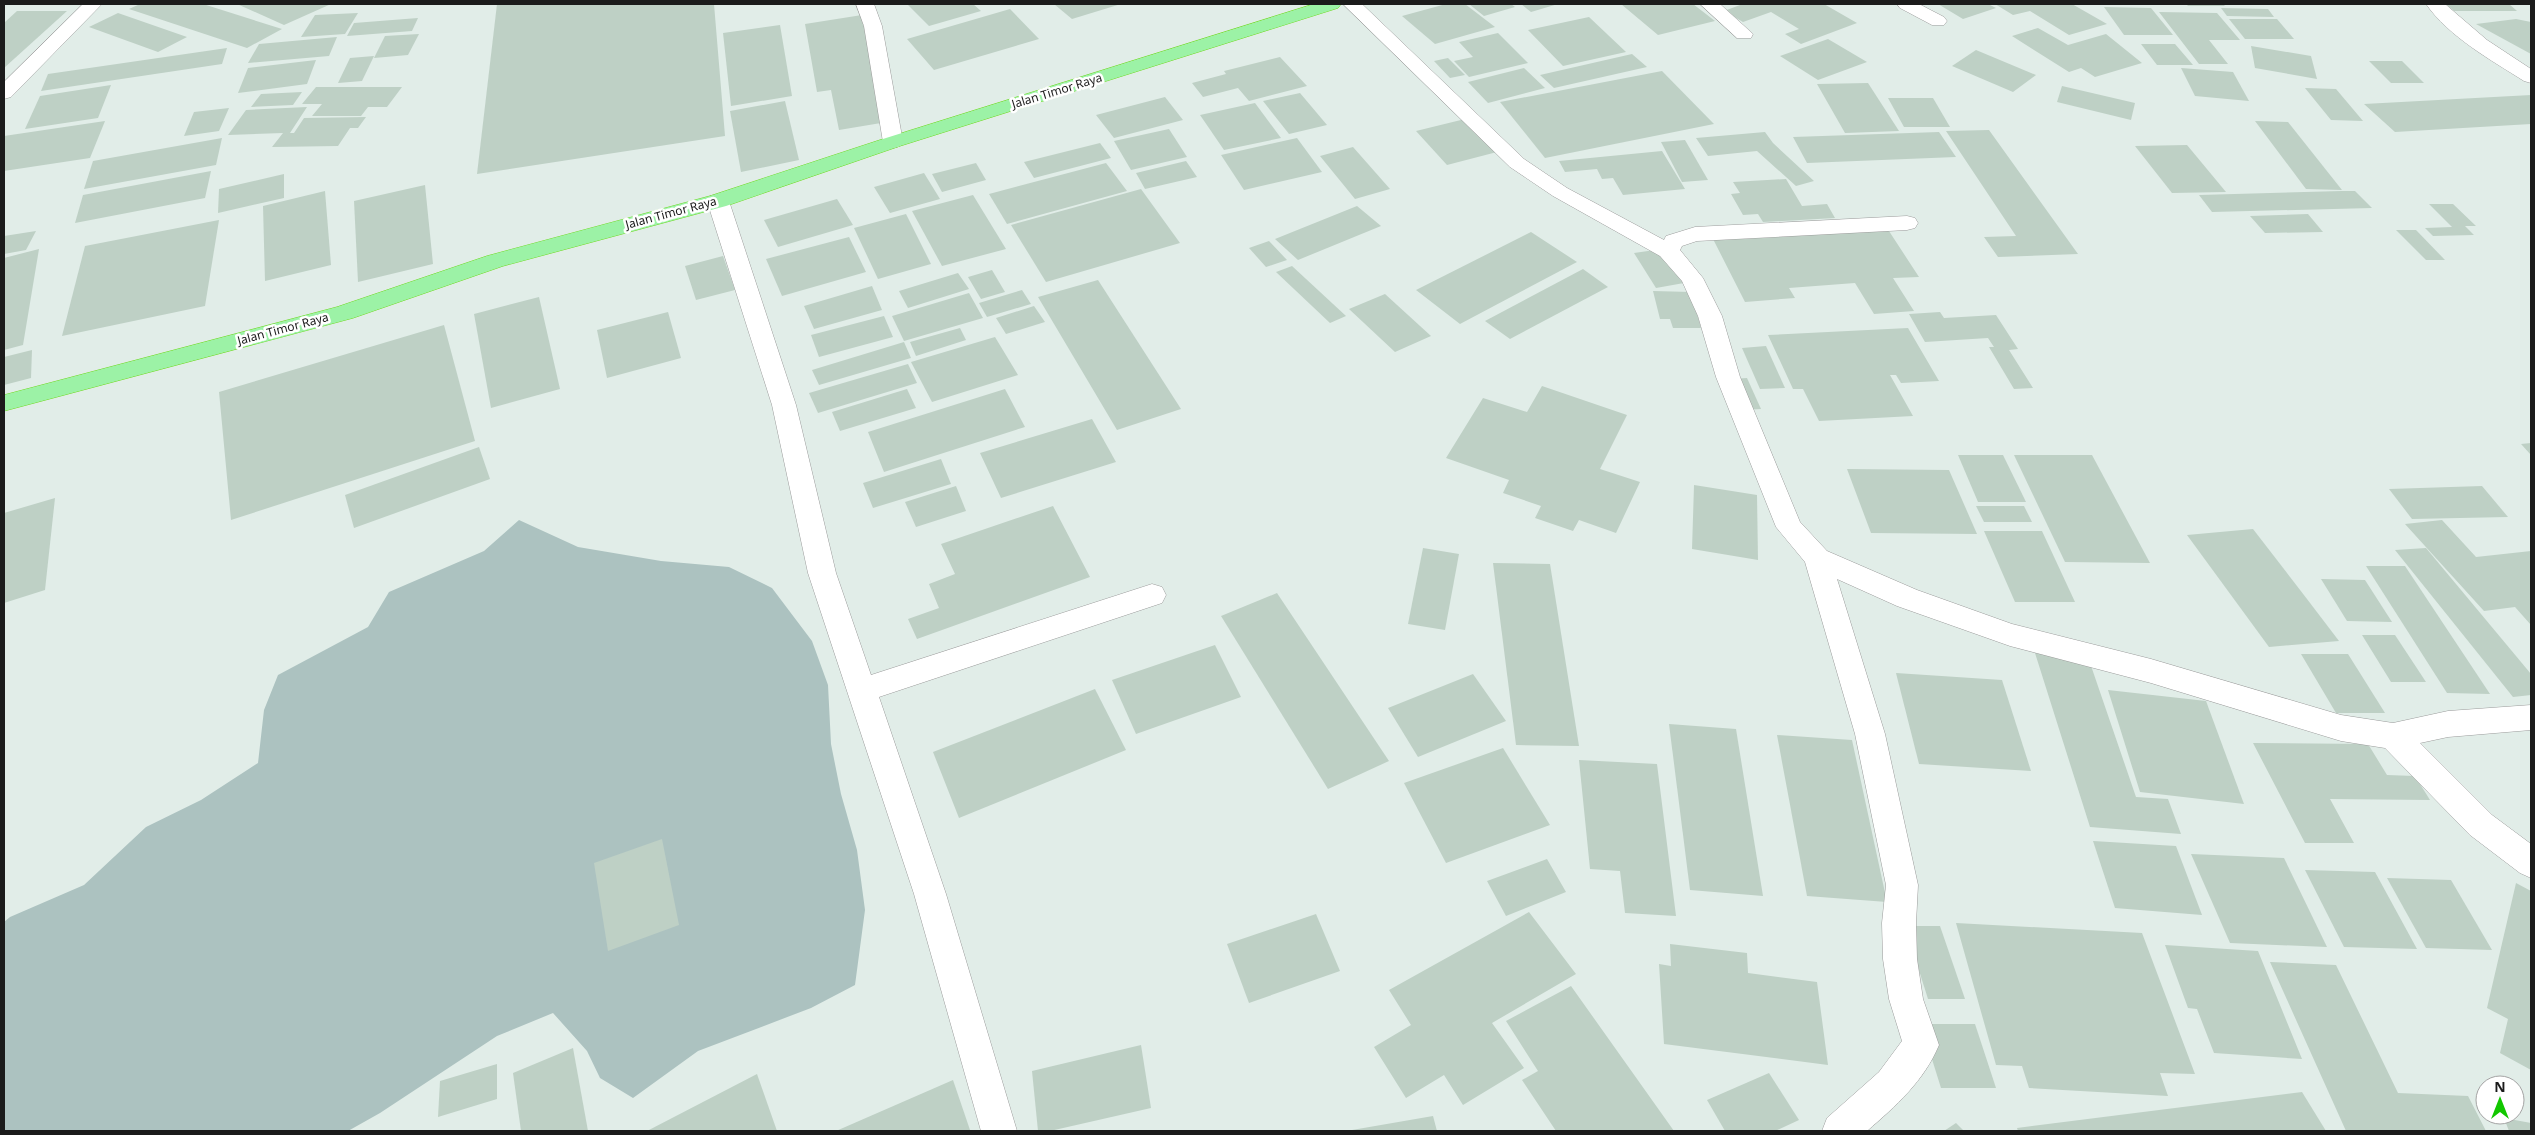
<svg xmlns="http://www.w3.org/2000/svg" width="2535" height="1135" viewBox="0 0 2535 1135" font-family="'Noto Sans',sans-serif">
<rect width="100%" height="100%" fill="#e1ede8"/>
<path fill="#acc2c0" d="M 519,520 L 578,547 L 661,561 L 729,567 L 772,588 L 812,641 L 828,685 L 831,744 L 841,794 L 857,850 L 865,910 L 855,985 L 811,1008 L 698,1051 L 633,1098 L 600,1078 L 587,1051 L 553,1013 L 497,1036 L 380,1113 L 348,1131 L 4,1131 L 4,922 L 10,917 L 84,885 L 146,827 L 201,800 L 258,763 L 264,710 L 278,675 L 368,627 L 389,592 L 484,551 Z"/>
<g fill="#bed0c5">
<path d="M 140,4 L 203,4 L 282,29 L 247,48 L 129,9 Z"/>
<path d="M 237,4 L 331,4 L 284,25 Z"/>
<path d="M 497,4 L 714,4 L 725,136 L 477,174 Z"/>
<path d="M 907,4 L 973,4 L 981,11 L 929,26 Z"/>
<path d="M 1054,4 L 1121,4 L 1072,19 Z"/>
<path d="M 1446,4 L 1465,4 L 1495,27 L 1435,44 L 1402,16 Z"/>
<path d="M 1469,4 L 1511,4 L 1515,7 L 1484,16 Z"/>
<path d="M 1521,4 L 1558,4 L 1531,12 Z"/>
<path d="M 1621,4 L 1693,4 L 1715,21 L 1658,35 Z"/>
<path d="M 1738,4 L 1824,4 L 1857,23 L 1801,44 L 1785,34 L 1799,29 L 1771,12 L 1743,22 L 1724,11 L 1740,5 Z"/>
<path d="M 1938,4 L 1988,4 L 1996,8 L 1963,19 Z"/>
<path d="M 1995,4 L 2072,4 L 2107,24 L 2069,35 L 2030,11 L 2013,15 Z"/>
<path d="M 2186,4 L 2223,4 L 2225,6 L 2188,6 Z"/>
<path d="M 2446,4 L 2509,4 L 2517,11 L 2454,11 Z"/>
<path d="M 2104,7 L 2151,8 L 2173,35 L 2124,35 Z"/>
<path d="M 2221,8 L 2268,9 L 2274,17 L 2227,16 Z"/>
<path d="M 1010,9 L 1039,39 L 934,70 L 907,39 Z"/>
<path d="M 17,11 L 67,11 L 4,68 L 4,23 Z"/>
<path d="M 2159,12 L 2217,13 L 2240,40 L 2209,40 L 2228,64 L 2199,64 Z"/>
<path d="M 118,13 L 187,37 L 158,52 L 89,27 Z"/>
<path d="M 358,13 L 345,34 L 301,37 L 315,15 Z"/>
<path d="M 862,15 L 887,122 L 839,130 L 831,90 L 817,92 L 805,24 Z"/>
<path d="M 1589,17 L 1626,52 L 1563,66 L 1528,30 Z"/>
<path d="M 418,18 L 412,31 L 347,36 L 354,23 Z"/>
<path d="M 2229,19 L 2277,19 L 2294,39 L 2245,39 Z"/>
<path d="M 2516,19 L 2531,22 L 2531,54 L 2476,24 Z"/>
<path d="M 780,25 L 792,96 L 731,106 L 723,33 Z"/>
<path d="M 2038,28 L 2068,45 L 2106,34 L 2142,63 L 2095,77 L 2081,68 L 2069,72 L 2012,36 Z"/>
<path d="M 1498,33 L 1528,63 L 1469,77 L 1454,61 L 1473,57 L 1459,42 Z"/>
<path d="M 419,34 L 408,55 L 374,58 L 385,36 Z"/>
<path d="M 337,37 L 329,56 L 248,63 L 259,44 Z"/>
<path d="M 1828,39 L 1867,62 L 1818,80 L 1780,56 Z"/>
<path d="M 2141,44 L 2175,44 L 2193,65 L 2157,65 Z"/>
<path d="M 2251,46 L 2311,56 L 2317,79 L 2255,68 Z"/>
<path d="M 227,48 L 222,64 L 41,91 L 48,74 Z"/>
<path d="M 1976,50 L 2036,75 L 2013,92 L 1952,66 Z"/>
<path d="M 1632,54 L 1647,67 L 1554,88 L 1540,75 Z"/>
<path d="M 374,56 L 362,81 L 338,83 L 350,58 Z"/>
<path d="M 1280,57 L 1307,86 L 1249,101 L 1238,88 L 1203,97 L 1192,83 L 1226,74 L 1224,71 Z"/>
<path d="M 1448,58 L 1465,75 L 1450,78 L 1434,61 Z"/>
<path d="M 316,60 L 307,84 L 238,93 L 248,68 Z"/>
<path d="M 2369,61 L 2402,61 L 2424,83 L 2391,83 Z"/>
<path d="M 1524,68 L 1545,88 L 1488,103 L 1468,82 Z"/>
<path d="M 2181,68 L 2233,72 L 2249,101 L 2195,96 Z"/>
<path d="M 1662,71 L 1714,124 L 1545,158 L 1500,102 Z"/>
<path d="M 1868,83 L 1899,131 L 1845,133 L 1817,84 Z"/>
<path d="M 111,85 L 98,118 L 25,129 L 40,96 Z"/>
<path d="M 2062,86 L 2135,103 L 2131,120 L 2057,102 Z"/>
<path d="M 316,87 L 402,87 L 387,107 L 368,107 L 361,116 L 312,116 L 322,104 L 302,104 Z"/>
<path d="M 2305,88 L 2336,89 L 2363,121 L 2331,120 Z"/>
<path d="M 302,92 L 293,105 L 251,107 L 261,94 Z"/>
<path d="M 1300,93 L 1327,125 L 1289,134 L 1263,101 Z"/>
<path d="M 2531,95 L 2531,124 L 2395,132 L 2364,104 Z"/>
<path d="M 1165,97 L 1183,120 L 1114,138 L 1096,115 Z"/>
<path d="M 1888,98 L 1933,98 L 1950,127 L 1904,127 Z"/>
<path d="M 785,101 L 799,160 L 741,172 L 730,111 Z"/>
<path d="M 1255,103 L 1281,138 L 1224,150 L 1200,115 Z"/>
<path d="M 307,107 L 290,133 L 294,133 L 304,118 L 366,117 L 358,128 L 350,128 L 338,146 L 272,147 L 283,133 L 228,135 L 246,110 Z"/>
<path d="M 229,108 L 219,131 L 184,136 L 194,112 Z"/>
<path d="M 1465,119 L 1497,152 L 1447,165 L 1416,131 Z"/>
<path d="M 105,121 L 90,158 L 4,171 L 4,136 Z"/>
<path d="M 2255,121 L 2288,122 L 2342,190 L 2306,189 Z"/>
<path d="M 1169,129 L 1187,157 L 1131,170 L 1114,141 Z"/>
<path d="M 1989,130 L 2078,254 L 1998,257 L 1984,237 L 2016,236 L 1946,131 Z"/>
<path d="M 1765,132 L 1773,143 L 1814,181 L 1796,186 L 1757,151 L 1708,156 L 1696,138 Z"/>
<path d="M 1939,132 L 1956,157 L 1807,163 L 1793,137 Z"/>
<path d="M 222,138 L 216,165 L 84,189 L 93,161 Z"/>
<path d="M 1297,138 L 1322,172 L 1244,190 L 1221,155 Z"/>
<path d="M 1685,140 L 1708,180 L 1682,182 L 1661,142 Z"/>
<path d="M 1100,143 L 1111,158 L 1034,178 L 1024,162 Z"/>
<path d="M 2187,145 L 2226,192 L 2172,193 L 2135,146 Z"/>
<path d="M 1353,147 L 1390,189 L 1355,199 L 1320,156 Z"/>
<path d="M 1662,151 L 1685,189 L 1623,195 L 1613,178 L 1602,179 L 1597,169 L 1565,172 L 1559,161 Z"/>
<path d="M 1186,161 L 1197,177 L 1145,189 L 1136,173 Z"/>
<path d="M 976,163 L 986,180 L 942,192 L 932,174 Z"/>
<path d="M 1106,163 L 1127,191 L 1007,224 L 989,194 Z"/>
<path d="M 211,171 L 205,198 L 75,223 L 83,195 Z"/>
<path d="M 924,173 L 940,199 L 890,213 L 874,187 Z"/>
<path d="M 284,174 L 284,198 L 218,213 L 219,189 Z"/>
<path d="M 1786,179 L 1802,206 L 1827,204 L 1835,218 L 1763,222 L 1758,214 L 1743,215 L 1731,194 L 1740,193 L 1733,182 Z"/>
<path d="M 425,185 L 433,264 L 358,282 L 354,201 Z"/>
<path d="M 1141,189 L 1180,243 L 1046,282 L 1011,225 Z"/>
<path d="M 325,191 L 331,265 L 265,281 L 263,206 Z"/>
<path d="M 2342,191 L 2355,191 L 2372,208 L 2212,212 L 2199,195 Z"/>
<path d="M 973,195 L 1006,249 L 942,266 L 912,211 Z"/>
<path d="M 837,199 L 853,225 L 778,247 L 764,220 Z"/>
<path d="M 2429,204 L 2453,204 L 2476,226 L 2465,226 L 2474,235 L 2433,236 L 2425,228 L 2452,227 Z"/>
<path d="M 1357,206 L 1381,226 L 1298,260 L 1275,239 Z"/>
<path d="M 906,214 L 931,264 L 878,279 L 854,228 Z"/>
<path d="M 2308,214 L 2323,232 L 2265,233 L 2250,216 Z"/>
<path d="M 219,220 L 205,306 L 62,336 L 85,246 Z"/>
<path d="M 1887,228 L 1919,277 L 1893,278 L 1914,311 L 1874,314 L 1855,283 L 1789,288 L 1795,298 L 1745,302 L 1713,239 Z"/>
<path d="M 2396,230 L 2416,230 L 2445,260 L 2426,260 Z"/>
<path d="M 36,231 L 26,250 L 4,254 L 4,236 Z"/>
<path d="M 1531,232 L 1577,262 L 1460,324 L 1416,290 Z"/>
<path d="M 849,237 L 866,272 L 782,296 L 766,259 Z"/>
<path d="M 1269,241 L 1287,260 L 1266,267 L 1249,248 Z"/>
<path d="M 39,249 L 23,345 L 4,350 L 4,258 Z"/>
<path d="M 1662,249 L 1684,283 L 1656,288 L 1634,253 Z"/>
<path d="M 723,256 L 735,290 L 696,300 L 685,266 Z"/>
<path d="M 1292,266 L 1346,316 L 1330,323 L 1276,272 Z"/>
<path d="M 1583,269 L 1608,287 L 1510,339 L 1485,321 Z"/>
<path d="M 992,270 L 1005,292 L 981,299 L 968,277 Z"/>
<path d="M 958,273 L 969,289 L 908,308 L 899,291 Z"/>
<path d="M 1098,280 L 1181,409 L 1117,430 L 1038,297 Z"/>
<path d="M 872,286 L 882,310 L 814,329 L 804,306 Z"/>
<path d="M 1022,290 L 1031,304 L 987,317 L 979,303 Z"/>
<path d="M 1653,291 L 1691,292 L 1701,328 L 1673,328 L 1670,319 L 1660,319 Z"/>
<path d="M 969,293 L 983,318 L 904,341 L 892,316 Z"/>
<path d="M 1385,294 L 1431,336 L 1395,352 L 1349,309 Z"/>
<path d="M 539,297 L 560,389 L 491,408 L 474,314 Z"/>
<path d="M 1034,306 L 1045,322 L 1006,334 L 996,318 Z"/>
<path d="M 668,312 L 681,358 L 607,378 L 597,330 Z"/>
<path d="M 1940,312 L 1944,318 L 1996,315 L 2018,349 L 2009,350 L 2033,388 L 2014,389 L 1989,347 L 1994,347 L 1988,338 L 1925,342 L 1909,314 Z"/>
<path d="M 884,316 L 893,337 L 819,357 L 811,335 Z"/>
<path d="M 444,325 L 475,441 L 231,520 L 219,392 Z"/>
<path d="M 960,328 L 966,340 L 916,356 L 910,342 Z"/>
<path d="M 1908,328 L 1939,381 L 1901,383 L 1896,375 L 1890,375 L 1913,416 L 1819,421 L 1803,389 L 1793,389 L 1768,335 Z"/>
<path d="M 995,337 L 1018,375 L 932,402 L 911,362 Z"/>
<path d="M 904,342 L 911,358 L 819,385 L 812,370 Z"/>
<path d="M 1766,346 L 1785,388 L 1760,389 L 1742,348 Z"/>
<path d="M 32,350 L 31,378 L 4,385 L 4,357 Z"/>
<path d="M 908,364 L 917,383 L 818,413 L 809,393 Z"/>
<path d="M 1747,378 L 1761,409 L 1744,410 L 1730,379 Z"/>
<path d="M 1542,386 L 1627,415 L 1600,469 L 1640,482 L 1616,533 L 1579,520 L 1573,531 L 1535,518 L 1541,506 L 1503,493 L 1509,480 L 1446,458 L 1483,398 L 1527,412 Z"/>
<path d="M 907,389 L 916,408 L 840,431 L 832,412 Z"/>
<path d="M 1005,389 L 1025,427 L 884,472 L 868,432 Z"/>
<path d="M 1092,419 L 1116,462 L 1001,498 L 980,453 Z"/>
<path d="M 2531,443 L 2531,455 L 2521,444 Z"/>
<path d="M 479,447 L 490,479 L 354,528 L 345,495 Z"/>
<path d="M 1958,455 L 2003,455 L 2026,502 L 1978,502 Z"/>
<path d="M 2014,455 L 2092,455 L 2150,563 L 2065,562 Z"/>
<path d="M 941,459 L 951,484 L 873,508 L 863,483 Z"/>
<path d="M 1847,469 L 1949,470 L 1977,534 L 1871,533 Z"/>
<path d="M 1694,485 L 1757,495 L 1758,560 L 1692,549 Z"/>
<path d="M 956,486 L 966,511 L 916,527 L 905,502 Z"/>
<path d="M 2482,486 L 2508,517 L 2412,519 L 2389,489 Z"/>
<path d="M 55,498 L 45,590 L 4,603 L 4,513 Z"/>
<path d="M 1053,506 L 1090,577 L 917,639 L 908,619 L 939,608 L 929,584 L 955,574 L 941,544 Z"/>
<path d="M 1976,506 L 2024,506 L 2032,522 L 1984,522 Z"/>
<path d="M 2442,520 L 2476,557 L 2531,551 L 2531,625 L 2515,607 L 2484,611 L 2405,524 Z"/>
<path d="M 2253,529 L 2307,599 L 2339,641 L 2269,647 L 2187,535 Z"/>
<path d="M 1984,531 L 2042,531 L 2075,602 L 2015,602 Z"/>
<path d="M 1423,548 L 1459,554 L 1445,630 L 1408,624 Z"/>
<path d="M 2426,548 L 2531,674 L 2531,695 L 2513,697 L 2395,550 Z"/>
<path d="M 1493,563 L 1550,564 L 1579,746 L 1516,745 Z"/>
<path d="M 2366,566 L 2405,566 L 2490,694 L 2447,693 Z"/>
<path d="M 2321,579 L 2365,580 L 2392,622 L 2347,621 Z"/>
<path d="M 1277,593 L 1389,761 L 1328,789 L 1221,616 Z"/>
<path d="M 2362,635 L 2395,635 L 2426,682 L 2391,682 Z"/>
<path d="M 1215,645 L 1241,697 L 1136,734 L 1112,680 Z"/>
<path d="M 2035,653 L 2088,657 L 2136,797 L 2168,799 L 2181,834 L 2090,827 Z"/>
<path d="M 2301,654 L 2348,654 L 2385,713 L 2336,713 Z"/>
<path d="M 1896,673 L 2002,680 L 2031,771 L 1919,764 Z"/>
<path d="M 1473,674 L 1506,721 L 1418,757 L 1388,708 Z"/>
<path d="M 1095,689 L 1126,750 L 959,818 L 933,752 Z"/>
<path d="M 2108,690 L 2206,701 L 2244,804 L 2140,792 Z"/>
<path d="M 1669,724 L 1736,729 L 1763,896 L 1690,890 Z"/>
<path d="M 1777,735 L 1852,740 L 1887,902 L 1807,896 Z"/>
<path d="M 2253,743 L 2368,744 L 2387,775 L 2415,776 L 2430,800 L 2330,799 L 2354,843 L 2305,843 Z"/>
<path d="M 1503,748 L 1550,825 L 1446,863 L 1404,783 Z"/>
<path d="M 1579,760 L 1657,764 L 1676,916 L 1625,913 L 1620,871 L 1590,869 Z"/>
<path d="M 662,839 L 679,925 L 608,951 L 594,863 Z"/>
<path d="M 2093,841 L 2176,846 L 2202,915 L 2115,908 Z"/>
<path d="M 2191,854 L 2284,858 L 2327,947 L 2230,943 Z"/>
<path d="M 1547,859 L 1566,892 L 1506,916 L 1487,881 Z"/>
<path d="M 2305,870 L 2375,872 L 2417,949 L 2344,947 Z"/>
<path d="M 2387,878 L 2451,880 L 2492,950 L 2426,948 Z"/>
<path d="M 2516,883 L 2531,891 L 2531,1070 L 2500,1053 L 2508,1019 L 2487,1008 Z"/>
<path d="M 1529,912 L 1576,974 L 1492,1023 L 1524,1068 L 1463,1105 L 1444,1075 L 1406,1098 L 1374,1047 L 1411,1025 L 1389,990 Z"/>
<path d="M 1316,914 L 1340,971 L 1249,1003 L 1227,944 Z"/>
<path d="M 1956,923 L 2142,933 L 2195,1074 L 2160,1073 L 2168,1096 L 2029,1088 L 2022,1066 L 1996,1065 Z"/>
<path d="M 1905,926 L 1940,926 L 1965,999 L 1928,999 Z"/>
<path d="M 1670,944 L 1747,953 L 1748,973 L 1817,982 L 1828,1065 L 1664,1044 L 1659,964 L 1671,966 Z"/>
<path d="M 2165,945 L 2258,951 L 2302,1059 L 2214,1053 L 2197,1009 L 2188,1008 Z"/>
<path d="M 2270,962 L 2336,965 L 2398,1093 L 2468,1096 L 2486,1131 L 2346,1131 Z"/>
<path d="M 1571,986 L 1674,1131 L 1556,1131 L 1522,1080 L 1538,1071 L 1506,1021 Z"/>
<path d="M 1921,1024 L 1975,1024 L 1996,1088 L 1941,1088 Z"/>
<path d="M 1141,1045 L 1151,1108 L 1050,1131 L 1038,1131 L 1032,1071 Z"/>
<path d="M 573,1048 L 588,1131 L 521,1131 L 513,1073 Z"/>
<path d="M 497,1064 L 497,1099 L 438,1117 L 440,1081 Z"/>
<path d="M 1769,1073 L 1799,1120 L 1775,1131 L 1725,1131 L 1707,1100 Z"/>
<path d="M 757,1074 L 777,1131 L 647,1131 Z"/>
<path d="M 953,1080 L 970,1130 L 967,1131 L 836,1131 Z"/>
<path d="M 2302,1092 L 2326,1131 L 2018,1131 L 2017,1128 Z"/>
<path d="M 1433,1116 L 1437,1131 L 1352,1131 L 1352,1130 Z"/>
<path d="M 2504,1118 L 2531,1123 L 2531,1131 L 2509,1131 Z"/>
<path d="M 1956,1123 L 1964,1131 L 1944,1131 Z"/>
</g>
<g fill="none" stroke-linecap="round" stroke-linejoin="round">
<g stroke="#9c9c9c" stroke-width="1">
<g id="service">
<path d="M 1700,4 L 1720,4 L 1753,34 L 1751,38 L 1737,38 Z"/>
<path d="M 1897,4 L 1919,4 L 1944,17 L 1947,21 L 1944,25 L 1932,25 L 1900,8 Z"/>
</g>
</g>
<g stroke="#9c9c9c" stroke-width="1">
<g id="minor">
<path d="M 856,4 L 874,4 L 882,26 L 903,142 L 900,146 L 893,148 L 886,146 L 883,142 L 864,26 Z"/>
<path d="M 1343,4 L 1362,4 L 1524,159 L 1567,188 L 1664,240 L 1666,236 L 1695,227 L 1907,216 L 1915,218 L 1918,223 L 1915,228 L 1907,230 L 1697,241 L 1682,246 L 1680,250 L 1703,278 L 1722,316 L 1740,377 L 1800,522 L 1827,551 L 1917,590 L 2012,624 L 2151,659 L 2341,715 L 2393,723 L 2448,711 L 2531,705 L 2531,730 L 2448,737 L 2420,743 L 2492,815 L 2531,844 L 2531,878 L 2520,873 L 2470,835 L 2385,748 L 2341,741 L 2151,683 L 2010,646 L 1897,606 L 1837,579 L 1885,734 L 1918,885 L 1916,923 L 1917,959 L 1923,999 L 1939,1045 C 1924,1081 1896,1106 1867,1131 L 1822,1131 L 1827,1118 L 1879,1072 L 1902,1041 L 1889,999 L 1883,959 L 1882,923 L 1886,885 L 1855,734 L 1805,562 L 1776,527 L 1716,377 L 1698,316 L 1682,281 L 1660,256 L 1553,196 L 1510,167 Z"/>
<path d="M 2426,4 L 2445,4 L 2487,40 L 2531,69 L 2531,83 L 2524,81 C 2491,60 2449,37 2426,4 Z"/>
<path d="M 718,195 L 726,196 L 729,201 L 796,405 L 836,573 L 871,675 L 1152,584 L 1162,587 L 1166,595 L 1162,603 L 879,697 L 946,894 L 1017,1131 L 981,1131 L 914,894 L 808,573 L 772,405 L 707,201 L 710,196 Z"/>
</g>
</g>
<g stroke="#9c9c9c" stroke-width="1">
<path id="tertiary" d="M 83,4 L 102,4 L 11,97 L 4,99 L 4,82 Z"/>
</g>
<g stroke="#70d920" stroke-width="1">
<path id="trunk" d="M 1314,4 L 1341,4 L 1338,8 L 900,146 L 726,206 L 503,266 L 353,318 L 4,411 L 4,395 L 337,307 L 487,256 L 710,196 L 886,138 Z"/>
</g>
<use href="#service" fill="#fff" fill-rule="evenodd"/>
<use href="#minor" fill="#fff" fill-rule="evenodd"/>
<use href="#tertiary" fill="#fff" fill-rule="evenodd"/>
<use href="#trunk" fill="#9cf2a6" fill-rule="evenodd"/>
</g>
<g text-anchor="middle" stroke-width="5" stroke-linejoin="round" paint-order="stroke">
<g font-size="12" fill="#1b1b1b" stroke="#fff">
<text transform="translate(1057 91) rotate(-17)" y="4">Jalan Timor Raya</text>
<text transform="translate(671 213) rotate(-15)" y="4">Jalan Timor Raya</text>
<text transform="translate(283 329) rotate(-15)" y="4">Jalan Timor Raya</text>
</g>
</g>
<rect width="2535" height="1135" fill="none" stroke="#1b1b1b" stroke-width="10"/>
<g transform="translate(2500 1100)"><circle r="24" fill="#ffffff" stroke="#a4a4a4"/>
<path d="M0-4L9 19L0 12L-9 19Z" fill="#12c700"/>
<text y="-8" font-size="14" font-weight="bold" text-anchor="middle" fill="#1b1b1b">N</text>
</g>
</svg>
